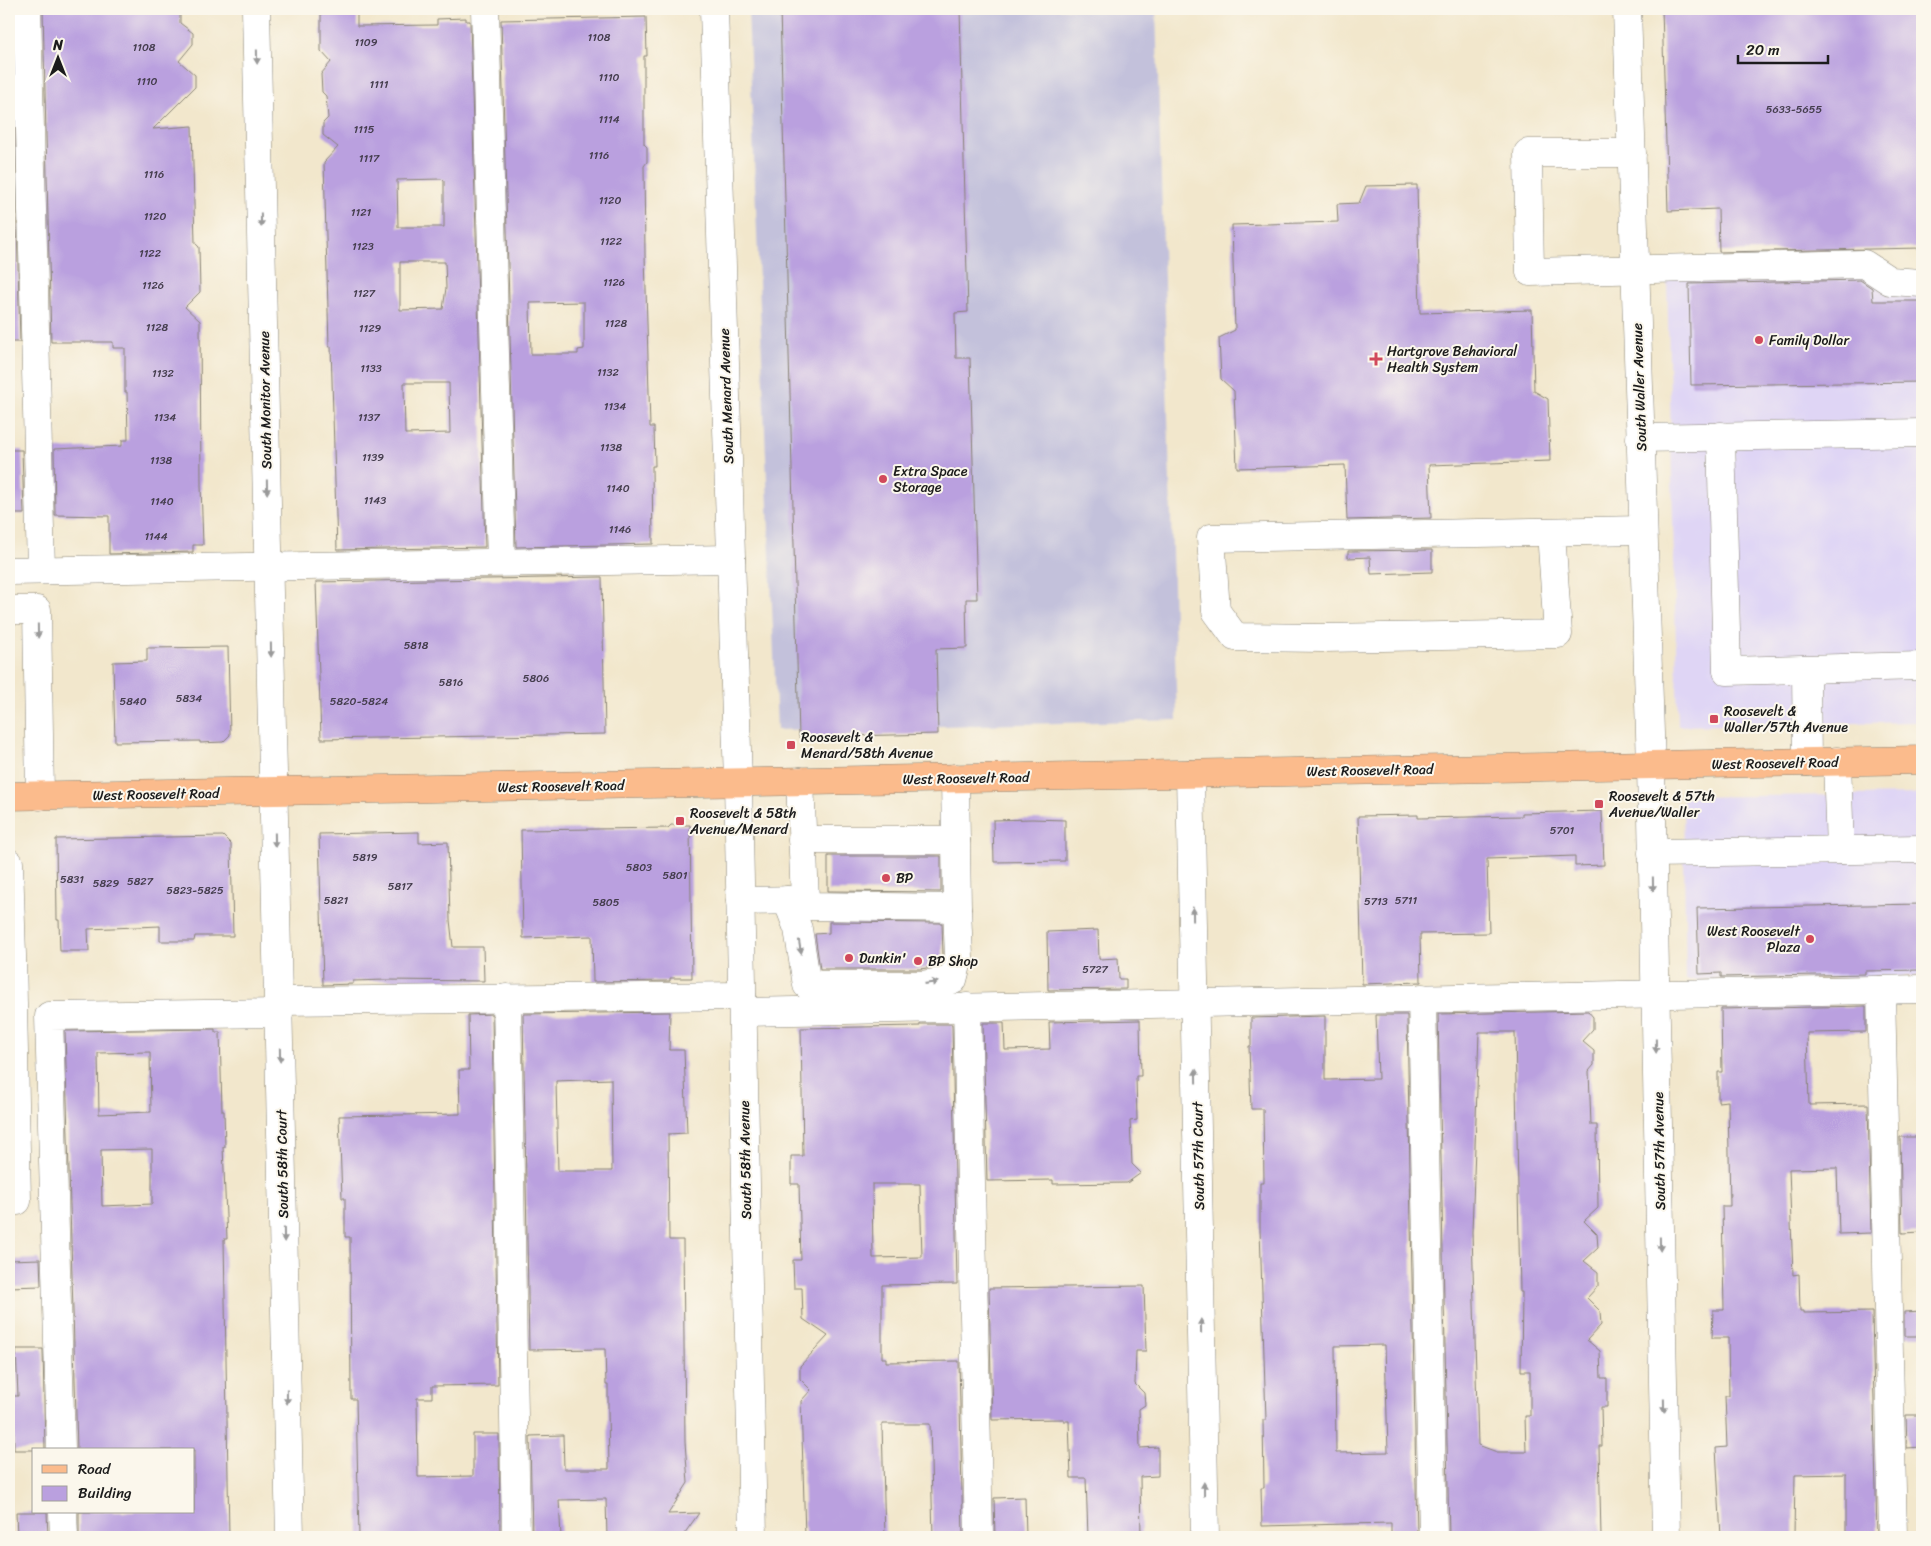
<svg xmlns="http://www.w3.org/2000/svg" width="1931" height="1546" viewBox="0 0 1931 1546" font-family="Sriracha,sans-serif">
<rect width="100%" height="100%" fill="#fbf7ec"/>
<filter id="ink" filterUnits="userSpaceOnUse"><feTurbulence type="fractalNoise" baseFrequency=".02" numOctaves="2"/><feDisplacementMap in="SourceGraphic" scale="10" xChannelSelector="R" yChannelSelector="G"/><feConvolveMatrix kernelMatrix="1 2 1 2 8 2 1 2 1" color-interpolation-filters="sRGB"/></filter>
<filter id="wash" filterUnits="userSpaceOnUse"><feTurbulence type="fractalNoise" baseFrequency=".0096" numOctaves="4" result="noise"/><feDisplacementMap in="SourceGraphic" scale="20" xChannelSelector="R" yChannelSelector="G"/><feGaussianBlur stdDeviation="1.12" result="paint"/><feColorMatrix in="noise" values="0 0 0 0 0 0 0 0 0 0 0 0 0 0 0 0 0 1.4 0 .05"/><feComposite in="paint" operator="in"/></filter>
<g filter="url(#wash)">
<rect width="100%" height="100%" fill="#f2e7cc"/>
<g fill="#dfd5f5">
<path d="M 1922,271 L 1922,722 L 1678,726 L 1667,277 Z"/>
<path d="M 1922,794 L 1922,976 L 1686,980 L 1683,797 Z"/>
</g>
<path fill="#c3c1db" d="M 748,9 L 1156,9 L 1177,720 L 777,730 Z"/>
<g id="blocks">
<g fill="#baa0df" fill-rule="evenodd">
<path d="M 43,9 L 180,9 L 180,23 L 193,33 L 193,44 L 179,61 L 195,75 L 195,87 L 153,129 L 192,126 L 195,243 L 199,247 L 200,292 L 185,307 L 200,321 L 201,485 L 203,545 L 193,545 L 193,552 L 109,554 L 109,516 L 55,515 L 54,449 L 122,446 L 122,440 L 128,440 L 127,392 L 125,392 L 125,348 L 113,348 L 113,342 L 51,342 Z"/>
<path d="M 321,9 L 357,9 L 357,26 L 437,25 L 437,19 L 466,18 L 466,21 L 470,21 L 485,547 L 337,550 L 331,346 L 329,347 L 324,162 L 338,147 L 323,135 L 323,123 L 328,118 L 326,96 L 322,92 L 321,74 L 331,62 L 321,51 ZM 442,179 L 444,181 L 444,227 L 398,227 L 397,180 ZM 400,262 L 445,262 L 446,288 L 443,309 L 400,310 ZM 404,383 L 449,383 L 450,433 L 405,434 Z"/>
<path d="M 780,9 L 960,9 L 968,312 L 955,313 L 956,358 L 970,358 L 977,599 L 966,599 L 967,648 L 936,649 L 938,734 L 799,737 Z"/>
<path d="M 1662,9 L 1922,9 L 1922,248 L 1719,252 L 1718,209 L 1668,211 Z"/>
<path d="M 646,17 L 647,56 L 644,56 L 644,144 L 647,147 L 647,162 L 644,166 L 645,255 L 650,427 L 654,427 L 655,466 L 652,466 L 653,544 L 516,547 L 501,20 ZM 584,302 L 584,349 L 578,350 L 578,354 L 531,354 L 530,303 Z"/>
<path d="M 9,69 L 13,69 L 20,342 L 9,342 Z"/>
<path d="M 1417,185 L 1420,313 L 1532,310 L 1534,391 L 1548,399 L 1550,461 L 1429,465 L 1431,518 L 1347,520 L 1345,465 L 1237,468 L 1234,391 L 1221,379 L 1219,338 L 1235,330 L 1232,225 L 1338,222 L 1337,204 L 1359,203 L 1366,186 Z"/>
<path d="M 1860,280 L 1872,288 L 1873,301 L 1922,301 L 1922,382 L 1691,385 L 1689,284 Z"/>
<path d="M 9,450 L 22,450 L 24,514 L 9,514 Z"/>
<path d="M 1432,550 L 1432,572 L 1371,574 L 1370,557 L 1348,558 L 1348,551 Z"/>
<path d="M 602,577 L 605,734 L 321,739 L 316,582 Z"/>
<path d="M 228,647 L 230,735 L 223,742 L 200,743 L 200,741 L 115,742 L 113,662 L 147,661 L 147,648 Z"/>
<path d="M 1602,811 L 1604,865 L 1575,866 L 1575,856 L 1487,859 L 1489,933 L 1420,934 L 1421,982 L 1362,984 L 1358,816 L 1418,815 L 1418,818 L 1522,816 L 1522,813 Z"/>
<path d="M 1032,819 L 1065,820 L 1065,861 L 994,862 L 993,820 Z"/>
<path d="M 671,825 L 690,825 L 692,978 L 670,978 L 670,981 L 593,982 L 592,936 L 523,938 L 521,830 L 668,828 Z"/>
<path d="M 419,832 L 419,843 L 448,842 L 450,920 L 453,947 L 483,947 L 484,981 L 386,980 L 353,981 L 353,984 L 323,985 L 319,834 Z"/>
<path d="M 223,836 L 231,844 L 233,936 L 195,936 L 194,941 L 160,941 L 160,926 L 88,929 L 89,951 L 60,951 L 59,920 L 57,920 L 56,839 Z"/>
<path d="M 828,856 L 941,856 L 941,892 L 828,891 Z"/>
<path d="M 1922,904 L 1922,970 L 1865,971 L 1865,974 L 1721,977 L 1721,973 L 1699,974 L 1697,908 Z"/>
<path d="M 829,922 L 942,923 L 943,955 L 940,966 L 920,969 L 820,969 L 815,934 L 829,933 Z"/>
<path d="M 1098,930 L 1099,959 L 1118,958 L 1119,979 L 1126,979 L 1126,989 L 1048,990 L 1047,932 Z"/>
<path d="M 1866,1006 L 1866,1032 L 1807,1033 L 1809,1105 L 1868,1104 L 1871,1233 L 1839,1234 L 1837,1168 L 1789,1169 L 1793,1275 L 1799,1274 L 1800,1311 L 1804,1311 L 1804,1313 L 1872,1312 L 1877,1537 L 1846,1537 L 1846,1474 L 1795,1475 L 1794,1537 L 1721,1537 L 1716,1448 L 1727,1447 L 1725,1396 L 1729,1396 L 1728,1338 L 1712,1338 L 1713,1310 L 1724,1310 L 1722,1206 L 1730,1206 L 1728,1101 L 1718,1102 L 1718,1072 L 1722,1072 L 1721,1009 Z"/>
<path d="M 1588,1011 L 1593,1017 L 1593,1029 L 1582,1041 L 1594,1051 L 1594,1065 L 1589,1071 L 1591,1125 L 1597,1125 L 1598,1208 L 1584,1221 L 1597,1234 L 1598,1248 L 1584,1261 L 1598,1272 L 1598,1286 L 1587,1298 L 1600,1311 L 1601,1325 L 1587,1340 L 1600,1351 L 1601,1378 L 1607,1378 L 1607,1407 L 1601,1407 L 1602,1446 L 1599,1446 L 1601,1537 L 1449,1537 L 1438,1014 ZM 1479,1032 L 1515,1032 L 1520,1292 L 1522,1292 L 1521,1371 L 1530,1371 L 1530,1416 L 1525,1416 L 1526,1452 L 1497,1452 L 1478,1445 L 1472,1232 Z"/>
<path d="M 670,1012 L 669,1050 L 684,1050 L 687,1133 L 668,1134 L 669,1240 L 683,1240 L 685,1442 L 688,1483 L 668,1514 L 699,1513 L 682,1537 L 607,1537 L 606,1499 L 559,1500 L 561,1537 L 532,1537 L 530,1436 L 563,1435 L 564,1469 L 609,1469 L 608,1409 L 608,1385 L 606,1385 L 605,1349 L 529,1350 L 523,1014 ZM 611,1079 L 612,1171 L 558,1171 L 556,1081 Z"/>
<path d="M 492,1014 L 498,1385 L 432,1386 L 432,1398 L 417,1398 L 418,1477 L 473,1476 L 473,1434 L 499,1434 L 500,1537 L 359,1537 L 356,1399 L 351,1399 L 350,1237 L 345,1237 L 345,1198 L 342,1198 L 339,1116 L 460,1114 L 459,1070 L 469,1070 L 468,1015 Z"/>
<path d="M 1376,1015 L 1407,1015 L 1417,1536 L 1391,1536 L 1391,1523 L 1262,1526 L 1261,1488 L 1264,1488 L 1263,1420 L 1266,1420 L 1260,1229 L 1260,1183 L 1264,1183 L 1263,1109 L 1251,1109 L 1249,1046 L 1251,1046 L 1251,1018 L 1325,1016 L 1325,1080 L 1378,1079 ZM 1385,1345 L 1388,1452 L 1336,1453 L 1335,1346 Z"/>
<path d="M 1140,1020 L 1141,1076 L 1136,1076 L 1137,1120 L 1130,1121 L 1132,1164 L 1141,1173 L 1127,1183 L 1053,1184 L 1053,1180 L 987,1181 L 983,1023 L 1004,1023 L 1005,1050 L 1050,1049 L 1049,1022 Z"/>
<path d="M 920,1024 L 952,1024 L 957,1284 L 882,1285 L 882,1358 L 886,1358 L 886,1362 L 959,1361 L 963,1537 L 933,1537 L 930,1424 L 882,1424 L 885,1537 L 805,1537 L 801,1401 L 811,1390 L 800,1379 L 800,1366 L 828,1336 L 803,1319 L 802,1288 L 794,1288 L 793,1260 L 801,1260 L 799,1184 L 791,1184 L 791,1156 L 803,1156 L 801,1028 L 920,1026 ZM 872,1184 L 920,1184 L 922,1257 L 873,1258 Z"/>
<path d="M 215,1029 L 215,1032 L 220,1032 L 222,1111 L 224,1111 L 225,1147 L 223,1147 L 227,1239 L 224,1239 L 229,1537 L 79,1537 L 79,1512 L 194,1512 L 194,1450 L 77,1450 L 65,1031 ZM 150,1052 L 151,1112 L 99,1114 L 98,1053 ZM 152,1149 L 152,1204 L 102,1206 L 101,1150 Z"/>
<path d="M 1900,1137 L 1922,1137 L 1922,1232 L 1902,1233 Z"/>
<path d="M 40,1259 L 41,1286 L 9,1287 L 9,1260 Z"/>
<path d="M 1144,1286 L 1146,1351 L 1136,1351 L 1135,1384 L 1144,1393 L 1145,1405 L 1139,1409 L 1140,1448 L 1158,1447 L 1158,1476 L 1140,1477 L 1141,1537 L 1088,1537 L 1086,1478 L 1071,1478 L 1069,1421 L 1064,1421 L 1064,1419 L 992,1420 L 989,1288 Z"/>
<path d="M 1922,1311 L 1922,1336 L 1904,1336 L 1904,1312 Z"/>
<path d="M 16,1349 L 43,1349 L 45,1450 L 14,1450 L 13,1396 L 18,1396 Z"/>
<path d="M 1906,1415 L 1922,1415 L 1922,1447 L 1907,1448 Z"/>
<path d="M 1025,1497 L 1026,1537 L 995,1537 L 994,1498 Z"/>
<path d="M 16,1512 L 47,1512 L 48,1537 L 17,1537 Z"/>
</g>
</g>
</g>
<g filter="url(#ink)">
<use href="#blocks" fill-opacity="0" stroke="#878274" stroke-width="1"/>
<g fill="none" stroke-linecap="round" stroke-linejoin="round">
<g stroke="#878274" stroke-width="29">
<g id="minor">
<path d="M 27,9 L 41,570"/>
<path d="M 256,9 L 290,1537"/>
<path d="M 485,9 L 501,562"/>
<path d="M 714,9 L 738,782 L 753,1537"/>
<path d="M 1627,9 L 1651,765 L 1666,1537"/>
<path d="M 1632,153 L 1528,153 L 1530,272 L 1864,264 L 1890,281 L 1922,283"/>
<path d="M 1721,436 L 1727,671 L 1922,666"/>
<path d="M 1640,438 L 1922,433"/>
<path d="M 1551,532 L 1558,634 L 1323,638 L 1235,637 L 1216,611 L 1211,538 L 1643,530"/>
<path d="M 9,571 L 731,559"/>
<path d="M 9,610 L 37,610 L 40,796"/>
<path d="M 1806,670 L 1807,762"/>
<path d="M 1837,761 L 1840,850"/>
<path d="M 1190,774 L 1205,1537"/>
<path d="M 800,781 L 805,900"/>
<path d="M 802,840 L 956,840"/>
<path d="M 1652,853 L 1922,849"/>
<path d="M 9,863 L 12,955 L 17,1201 L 9,1201"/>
<path d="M 787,900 L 798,929 L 807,985 L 921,985 L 953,980 L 959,957 L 957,908"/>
<path d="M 740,901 L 805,900 L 809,906 L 957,908 L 955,778"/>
<path d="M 1881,990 L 1893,1537"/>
<path d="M 507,998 L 516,1537"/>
<path d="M 1422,998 L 1433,1537"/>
<path d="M 279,1001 L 742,996"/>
<path d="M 967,1007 L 979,1537"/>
<path d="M 743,1012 L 1922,989"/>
<path d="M 61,1450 L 49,1016 L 279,1013"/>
<path d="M 63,1512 L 64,1537"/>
</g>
</g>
<g stroke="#878274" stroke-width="29">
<path id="major" d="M 9,796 L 1922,760"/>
</g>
<use href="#minor" stroke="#fff" stroke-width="28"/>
<use href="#major" stroke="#fbbb8c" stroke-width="28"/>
</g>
<defs><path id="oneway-solid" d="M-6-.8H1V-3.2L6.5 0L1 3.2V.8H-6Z" transform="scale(1.25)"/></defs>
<g fill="#999">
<use href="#oneway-solid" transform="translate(257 57) rotate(89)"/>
<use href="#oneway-solid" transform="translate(261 220) rotate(89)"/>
<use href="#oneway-solid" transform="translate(267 487) rotate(89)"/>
<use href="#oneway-solid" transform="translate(38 631) rotate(89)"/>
<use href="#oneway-solid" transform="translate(271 650) rotate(89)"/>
<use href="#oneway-solid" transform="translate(275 840) rotate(89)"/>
<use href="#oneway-solid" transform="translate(1653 884) rotate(89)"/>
<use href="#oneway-solid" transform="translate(1193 914) rotate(-91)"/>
<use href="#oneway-solid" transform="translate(800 947) rotate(81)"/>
<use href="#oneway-solid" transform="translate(931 983) rotate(-8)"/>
<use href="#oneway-solid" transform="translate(1656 1046) rotate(89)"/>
<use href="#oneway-solid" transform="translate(280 1055) rotate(89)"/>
<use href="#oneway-solid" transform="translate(1196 1076) rotate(-91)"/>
<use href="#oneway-solid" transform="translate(284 1235) rotate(89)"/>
<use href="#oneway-solid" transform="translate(1660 1244) rotate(89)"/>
<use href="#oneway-solid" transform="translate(1201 1326) rotate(-91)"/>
<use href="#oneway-solid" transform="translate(287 1397) rotate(89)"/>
<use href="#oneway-solid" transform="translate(1664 1406) rotate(89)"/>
<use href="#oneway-solid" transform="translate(1204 1489) rotate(-91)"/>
</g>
</g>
<g fill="#d1495b" stroke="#fbf7ec" stroke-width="2">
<circle cx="1759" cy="340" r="5"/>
<path d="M1373.5 351.5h5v5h5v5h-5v5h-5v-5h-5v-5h5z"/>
<circle cx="883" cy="479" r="5"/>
<rect x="1709" y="714" width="10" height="10" rx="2.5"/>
<rect x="786" y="740" width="10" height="10" rx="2.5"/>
<rect x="1594" y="799" width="10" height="10" rx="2.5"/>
<rect x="675" y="816" width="10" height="10" rx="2.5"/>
<circle cx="886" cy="878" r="5"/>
<circle cx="1810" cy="939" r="5"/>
<circle cx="849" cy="958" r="5"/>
<circle cx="918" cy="961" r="5"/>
</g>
<g text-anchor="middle" stroke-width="4" stroke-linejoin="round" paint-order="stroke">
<g font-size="11" fill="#443d4d">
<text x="599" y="41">1108</text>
<text x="366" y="46">1109</text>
<text x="144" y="51">1108</text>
<text x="609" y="81">1110</text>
<text x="147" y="85">1110</text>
<text x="379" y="88">1111</text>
<text x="1794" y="113">5633-5655</text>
<text x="609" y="123">1114</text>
<text x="364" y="133">1115</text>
<text x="599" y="159">1116</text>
<text x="369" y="162">1117</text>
<text x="154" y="178">1116</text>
<text x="610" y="204">1120</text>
<text x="361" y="216">1121</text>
<text x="155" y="220">1120</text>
<text x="611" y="245">1122</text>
<text x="363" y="250">1123</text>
<text x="150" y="257">1122</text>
<text x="614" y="286">1126</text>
<text x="153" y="289">1126</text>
<text x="364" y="297">1127</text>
<text x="616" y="327">1128</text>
<text x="157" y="331">1128</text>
<text x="370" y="332">1129</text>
<text x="371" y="372">1133</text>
<text x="608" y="376">1132</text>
<text x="163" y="377">1132</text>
<text x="615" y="410">1134</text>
<text x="165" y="421">1134</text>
<text x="369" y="421">1137</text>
<text x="611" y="451">1138</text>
<text x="373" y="461">1139</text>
<text x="161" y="464">1138</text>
<text x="618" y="492">1140</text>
<text x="375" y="504">1143</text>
<text x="162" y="505">1140</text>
<text x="620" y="533">1146</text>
<text x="156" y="540">1144</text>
<text x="416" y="649">5818</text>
<text x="536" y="682">5806</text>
<text x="451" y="686">5816</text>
<text x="189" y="702">5834</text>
<text x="133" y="705">5840</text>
<text x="359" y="705">5820-5824</text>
<text x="1562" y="834">5701</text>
<text x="365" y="861">5819</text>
<text x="639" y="871">5803</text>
<text x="675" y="879">5801</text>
<text x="72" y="883">5831</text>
<text x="140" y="885">5827</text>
<text x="106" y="887">5829</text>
<text x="400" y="890">5817</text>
<text x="195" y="894">5823-5825</text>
<text x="336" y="904">5821</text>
<text x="1406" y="904">5711</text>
<text x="1376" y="905">5713</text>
<text x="606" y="906">5805</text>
<text x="1095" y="973">5727</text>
</g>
<g font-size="14" fill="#1c1c1c" stroke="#fbf7ec" text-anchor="start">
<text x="1769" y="345">Family Dollar</text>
<text x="1387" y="356">Hartgrove Behavioral<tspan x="1387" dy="16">Health System</tspan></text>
<text x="893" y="476">Extra Space<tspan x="893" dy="16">Storage</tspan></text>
<text x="1724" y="716">Roosevelt &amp;<tspan x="1724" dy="16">Waller/57th Avenue</tspan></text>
<text x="801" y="742">Roosevelt &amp;<tspan x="801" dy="16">Menard/58th Avenue</tspan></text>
<text x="1609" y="801">Roosevelt &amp; 57th<tspan x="1609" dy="16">Avenue/Waller</tspan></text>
<text x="690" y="818">Roosevelt &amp; 58th<tspan x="690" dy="16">Avenue/Menard</tspan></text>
<text x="896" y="883">BP</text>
<text x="1800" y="936" text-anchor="end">West Roosevelt<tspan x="1800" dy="16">Plaza</tspan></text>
<text x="859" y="963">Dunkin'</text>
<text x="928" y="966">BP Shop</text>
</g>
<g font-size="14" fill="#1c1c1c" stroke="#fbf7ec">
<text transform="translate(1639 387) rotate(-92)" y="5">South Waller Avenue</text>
<text transform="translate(726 396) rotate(-92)" y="5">South Menard Avenue</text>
<text transform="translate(265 400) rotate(-91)" y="5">South Monitor Avenue</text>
<text transform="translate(1775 763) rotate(-1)" y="5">West Roosevelt Road</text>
<text transform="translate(1370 770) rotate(-1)" y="5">West Roosevelt Road</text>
<text transform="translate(966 778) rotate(-1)" y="5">West Roosevelt Road</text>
<text transform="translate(561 786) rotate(-1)" y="5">West Roosevelt Road</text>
<text transform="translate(156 794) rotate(-1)" y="5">West Roosevelt Road</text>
<text transform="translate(1659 1151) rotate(-91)" y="5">South 57th Avenue</text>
<text transform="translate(1198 1156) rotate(-91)" y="5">South 57th Court</text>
<text transform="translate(745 1160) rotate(-91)" y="5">South 58th Avenue</text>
<text transform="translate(282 1164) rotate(-91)" y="5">South 58th Court</text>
</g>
</g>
<rect width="1931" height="1546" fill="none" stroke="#fbf7ec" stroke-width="30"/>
<rect x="32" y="1448" width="162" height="65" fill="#fbf7ec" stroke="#a29f99"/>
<rect x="42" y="1465" width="25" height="8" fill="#fbbb8c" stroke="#a29f99"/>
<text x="78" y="1474" font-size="15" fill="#1c1c1c">Road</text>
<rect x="42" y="1486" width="25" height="15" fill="#baa0df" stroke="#a29f99"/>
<text x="78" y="1498" font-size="15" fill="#1c1c1c">Building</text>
<g transform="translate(58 58)" stroke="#fbf7ec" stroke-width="4" paint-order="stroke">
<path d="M0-4L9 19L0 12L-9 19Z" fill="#1c1c1c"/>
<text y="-8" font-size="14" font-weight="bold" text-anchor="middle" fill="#1c1c1c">N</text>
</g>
<path d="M1738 55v8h90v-8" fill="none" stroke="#1c1c1c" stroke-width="2.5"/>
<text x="1746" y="55" font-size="15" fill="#1c1c1c" stroke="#fbf7ec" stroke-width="4" paint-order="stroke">20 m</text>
</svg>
